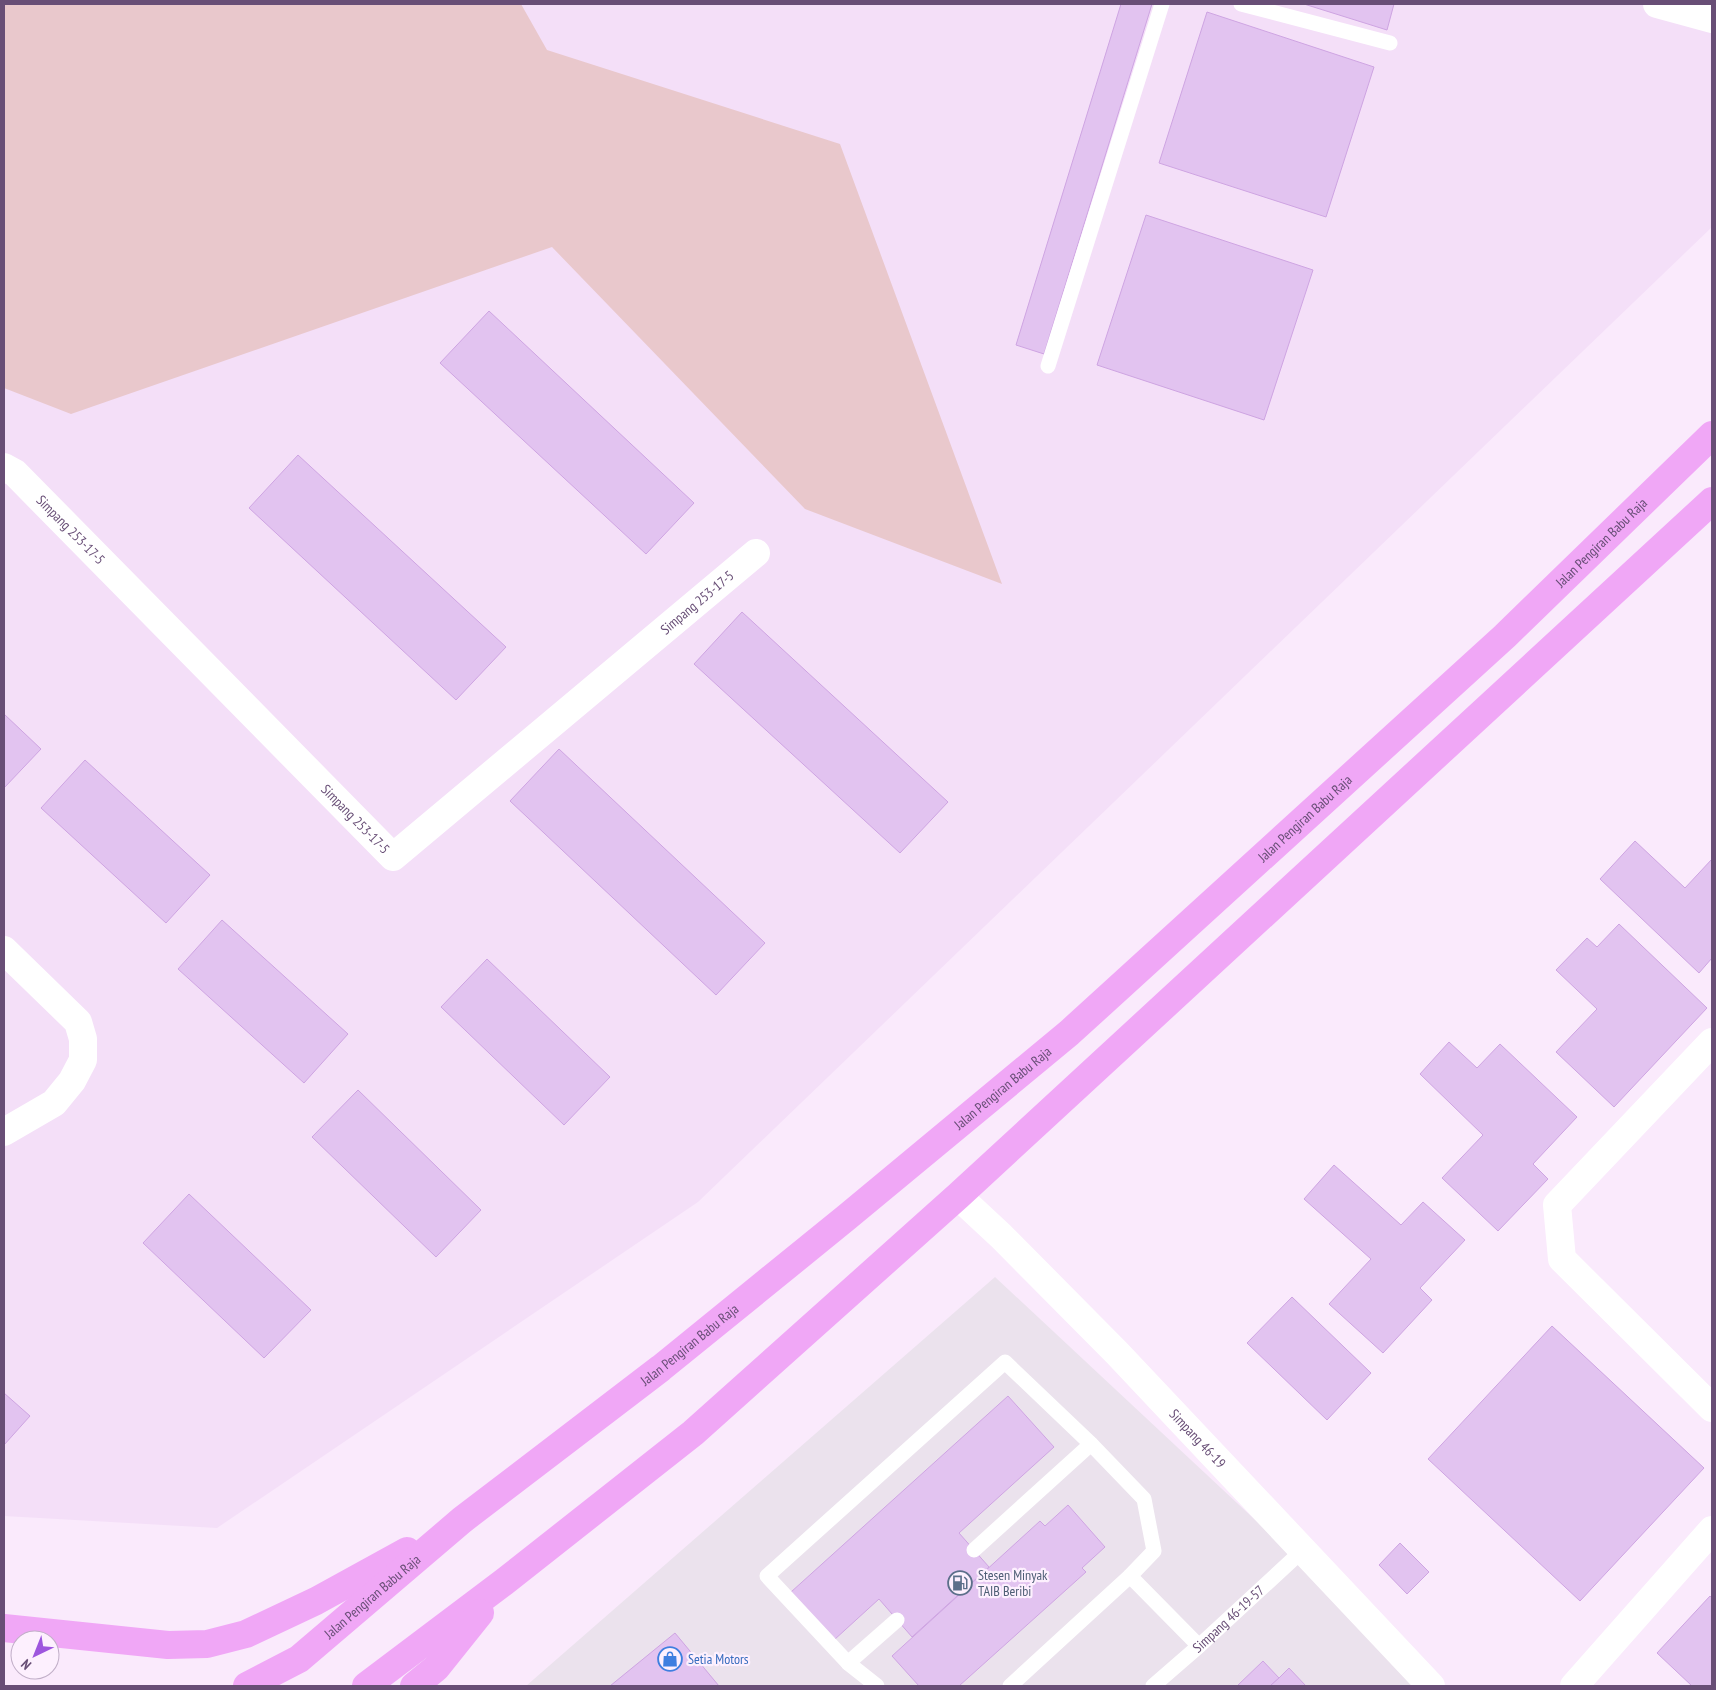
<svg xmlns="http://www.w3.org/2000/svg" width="1716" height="1690" viewBox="0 0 1716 1690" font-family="'PT Sans Narrow',sans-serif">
<rect width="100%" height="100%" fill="#faeafc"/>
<path fill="#f4dff8" d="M 4,4 L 1712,4 L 1712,227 L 698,1202 L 217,1528 L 4,1516 Z"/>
<path fill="#ebe2ed" d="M 995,1277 L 1433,1686 L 526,1686 Z"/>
<path fill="#e9c8cc" d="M 4,4 L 521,4 L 547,50 L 840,144 L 1002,584 L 805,509 L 552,247 L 71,414 L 4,388 Z"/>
<g fill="#e2c3f0" stroke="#cea4e2">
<path d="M 1121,4 L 1152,4 L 1044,354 L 1016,345 Z"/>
<path d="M 1304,4 L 1394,4 L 1387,30 Z"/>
<path d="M 1207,12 L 1374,67 L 1326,217 L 1159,163 Z"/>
<path d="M 1146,215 L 1313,270 L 1264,420 L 1097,365 Z"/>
<path d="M 489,311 L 694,503 L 646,554 L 440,363 Z"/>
<path d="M 298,455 L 506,647 L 456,700 L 249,508 Z"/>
<path d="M 742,612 L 948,802 L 900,853 L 694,664 Z"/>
<path d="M 4,714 L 41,749 L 4,788 Z"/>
<path d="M 559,749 L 765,943 L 716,995 L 510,801 Z"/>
<path d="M 85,760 L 210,875 L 166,923 L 41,808 Z"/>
<path d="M 1635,841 L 1685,888 L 1712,859 L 1712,958 L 1699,973 L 1600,879 Z"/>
<path d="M 222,920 L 348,1034 L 304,1083 L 178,969 Z"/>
<path d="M 1619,924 L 1707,1008 L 1614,1107 L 1556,1052 L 1597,1009 L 1556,970 L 1587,938 L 1597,947 Z"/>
<path d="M 487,959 L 610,1077 L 564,1125 L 441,1007 Z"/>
<path d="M 1449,1042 L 1477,1068 L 1500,1044 L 1577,1117 L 1533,1164 L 1548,1179 L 1498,1231 L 1442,1178 L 1483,1135 L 1420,1074 Z"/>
<path d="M 358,1090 L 481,1210 L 436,1257 L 312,1137 Z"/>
<path d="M 1334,1165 L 1401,1225 L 1423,1202 L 1465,1240 L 1420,1288 L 1432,1300 L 1383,1353 L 1329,1304 L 1371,1259 L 1304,1199 Z"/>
<path d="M 189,1194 L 311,1310 L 264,1358 L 143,1243 Z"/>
<path d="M 1292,1297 L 1371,1373 L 1327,1420 L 1247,1343 Z"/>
<path d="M 1552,1326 L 1704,1468 L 1580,1601 L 1428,1459 Z"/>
<path d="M 4,1393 L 30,1416 L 4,1445 Z"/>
<path d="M 1008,1396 L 1054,1447 L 959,1533 L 989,1567 L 912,1637 L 879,1599 L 834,1640 L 791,1592 Z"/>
<path d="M 1068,1505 L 1105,1547 L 1082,1568 L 1086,1572 L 959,1686 L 919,1686 L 892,1656 L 1040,1521 L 1045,1526 Z"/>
<path d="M 1400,1543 L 1429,1572 L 1407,1594 L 1379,1565 Z"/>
<path d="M 1710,1596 L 1712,1598 L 1712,1686 L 1692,1686 L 1657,1653 Z"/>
<path d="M 675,1633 L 719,1686 L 610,1686 Z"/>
<path d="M 1263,1661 L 1279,1678 L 1270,1686 L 1237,1686 Z"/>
<path d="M 1289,1668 L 1306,1686 L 1270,1686 L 1279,1678 Z"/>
</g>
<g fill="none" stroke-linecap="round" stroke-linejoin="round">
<g stroke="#fff" stroke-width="15">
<path d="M 1241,4 L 1390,43"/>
<path d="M 1048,366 L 1162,4"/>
<path d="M 974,1550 L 1091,1444"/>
<path d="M 848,1663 L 897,1620"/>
<path d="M 877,1686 L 848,1663 L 767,1576 L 1005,1362 L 1091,1444 L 1144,1499 L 1154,1551 L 1130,1576 L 1199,1646"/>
<path d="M 1010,1686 L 1130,1576"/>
<path id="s1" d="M 1153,1686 L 1199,1646 L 1303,1550"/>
</g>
<g stroke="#fff" stroke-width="28">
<path id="s2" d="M 4,467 L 15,473 L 393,857 L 756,553"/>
<path d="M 4,950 L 78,1022 L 83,1039 L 83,1060 L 72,1081 L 54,1103 L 4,1132"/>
<path d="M 1712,1042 L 1557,1205 L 1562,1259 L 1712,1408"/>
<path d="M 1574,1686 L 1712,1530"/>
</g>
<g stroke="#fff" stroke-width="28">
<path d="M 1657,4 L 1712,19"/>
<path id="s3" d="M 958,1196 L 1001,1236 L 1117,1353 L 1431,1686"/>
</g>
<g stroke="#f0a7f6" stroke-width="28">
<path d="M 4,1628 L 168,1645 L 207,1644 L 246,1634 L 316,1601 L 407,1551"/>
<path id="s4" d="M 247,1686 L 299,1659 L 462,1520 L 661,1368 L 847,1217 L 1069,1033 L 1505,636 L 1712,435"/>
<path d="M 366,1686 L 504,1582 L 693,1433 L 958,1196 L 1712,501"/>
<path d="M 414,1686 L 436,1668 L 480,1613"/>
</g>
</g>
<defs>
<g id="fuel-ring" transform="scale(1.25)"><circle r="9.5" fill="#fdf0fe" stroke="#5c6f8a" stroke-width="1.5"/><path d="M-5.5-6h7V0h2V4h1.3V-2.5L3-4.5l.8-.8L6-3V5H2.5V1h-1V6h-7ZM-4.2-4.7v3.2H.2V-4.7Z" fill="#5c6f8a"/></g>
<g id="shop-ring" transform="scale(1.25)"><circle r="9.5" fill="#fdf0fe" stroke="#3f7fe0" stroke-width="1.5"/><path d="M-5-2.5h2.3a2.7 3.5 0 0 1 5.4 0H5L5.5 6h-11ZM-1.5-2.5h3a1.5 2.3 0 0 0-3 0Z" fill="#3f7fe0"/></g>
</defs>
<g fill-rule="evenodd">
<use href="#fuel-ring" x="960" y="1583"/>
<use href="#shop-ring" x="670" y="1659"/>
</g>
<g text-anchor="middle" stroke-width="4.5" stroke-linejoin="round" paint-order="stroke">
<g font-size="14" fill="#684e76" stroke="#fdf0fe">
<text dy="5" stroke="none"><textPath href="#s2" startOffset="92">Simpang 253-17-5</textPath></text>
<text dy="5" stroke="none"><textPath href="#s4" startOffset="1775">Jalan Pengiran Babu Raja</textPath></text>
<text dy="5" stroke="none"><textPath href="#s2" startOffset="948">Simpang 253-17-5</textPath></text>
<text dy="5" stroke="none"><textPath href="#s2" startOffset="498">Simpang 253-17-5</textPath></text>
<text dy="5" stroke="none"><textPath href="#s4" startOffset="1370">Jalan Pengiran Babu Raja</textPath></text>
<text dy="5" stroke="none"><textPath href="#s4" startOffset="965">Jalan Pengiran Babu Raja</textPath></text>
<text dy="5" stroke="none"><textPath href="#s4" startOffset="560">Jalan Pengiran Babu Raja</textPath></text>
<text dy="5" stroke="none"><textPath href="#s3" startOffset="341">Simpang 46-19</textPath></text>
<text dy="5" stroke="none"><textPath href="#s4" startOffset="155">Jalan Pengiran Babu Raja</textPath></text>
<text dy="5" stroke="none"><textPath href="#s1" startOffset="101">Simpang 46-19-57</textPath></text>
</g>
<g font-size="14" fill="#4e5e75" stroke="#fdf0fe" text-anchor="start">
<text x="978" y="1580">Stesen Minyak<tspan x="978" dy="16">TAIB Beribi</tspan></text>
</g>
<g font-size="14" fill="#366cbe" stroke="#fdf0fe" text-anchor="start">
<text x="688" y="1664">Setia Motors</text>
</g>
</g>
<rect width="1716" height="1690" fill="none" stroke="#684e76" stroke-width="10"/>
<g transform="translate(35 1655) rotate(223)"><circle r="24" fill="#fdf0fe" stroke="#c1afc8"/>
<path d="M0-4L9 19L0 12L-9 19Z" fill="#9e56de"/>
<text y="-8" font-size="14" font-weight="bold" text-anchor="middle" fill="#684e76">N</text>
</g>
</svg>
